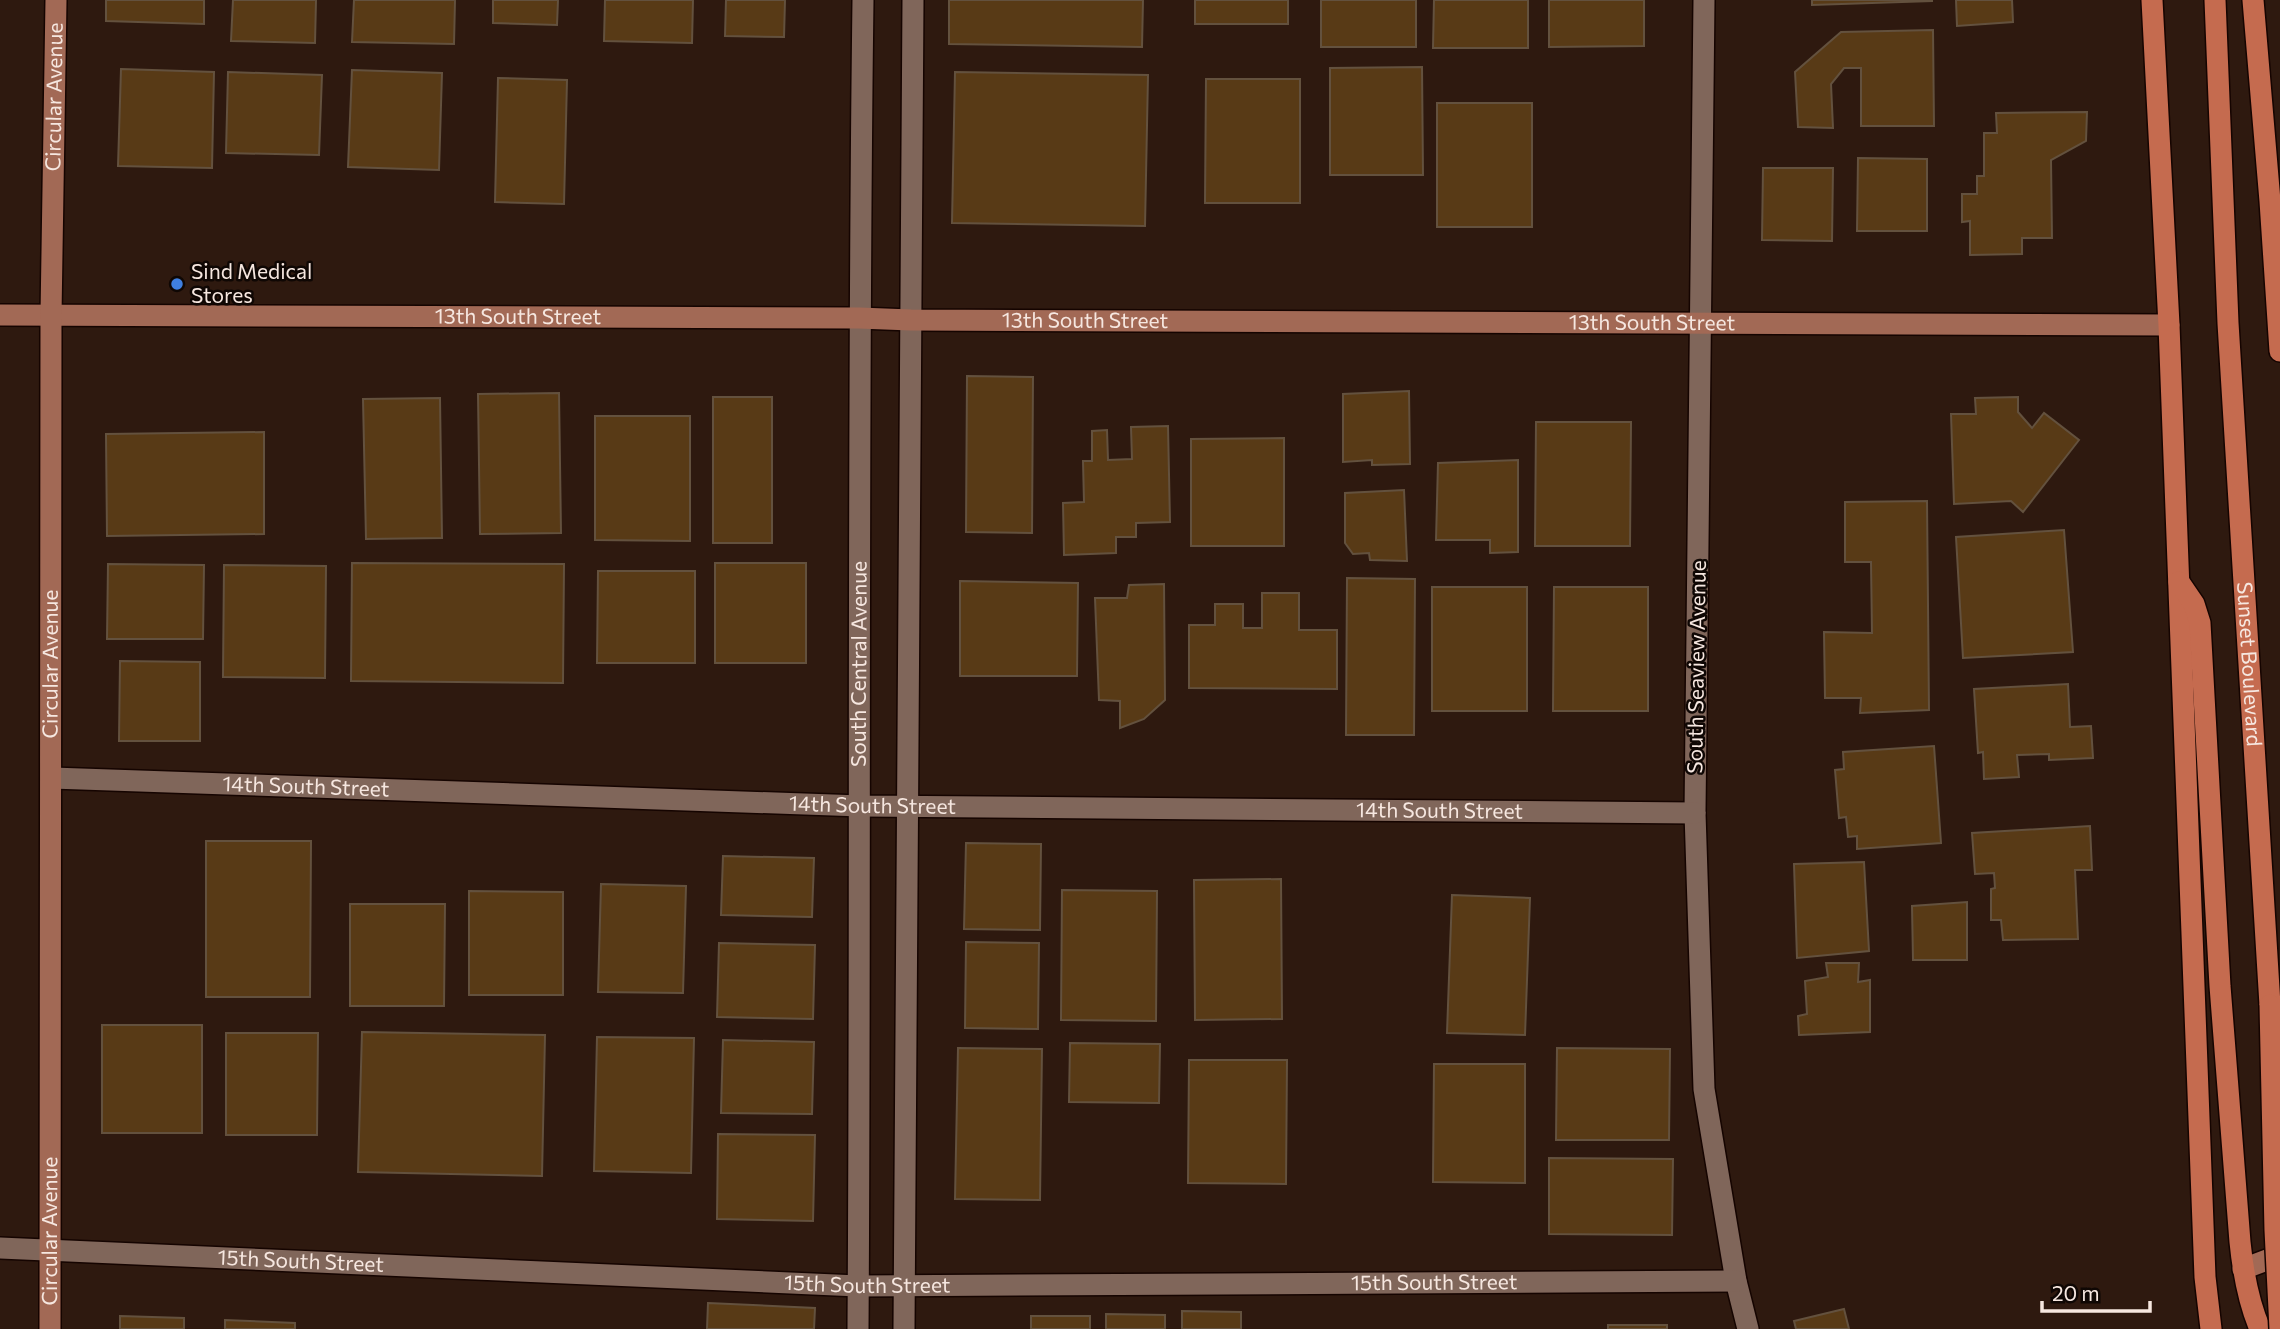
<svg xmlns="http://www.w3.org/2000/svg" width="2280" height="1329" viewBox="0 0 2280 1329" font-family="Commissioner,sans-serif">
<rect width="100%" height="100%" fill="#2e190f"/>
<g fill="#583a16" stroke="#63513e" stroke-width="2">
<path d="M 106,0 L 204,0 L 204,24 L 106,21 Z"/>
<path d="M 233,0 L 316,0 L 315,43 L 231,41 Z"/>
<path d="M 354,0 L 455,0 L 454,44 L 352,42 Z"/>
<path d="M 493,0 L 558,0 L 557,25 L 493,23 Z"/>
<path d="M 605,0 L 693,0 L 692,43 L 604,41 Z"/>
<path d="M 726,0 L 785,0 L 784,37 L 725,36 Z"/>
<path d="M 949,0 L 1143,0 L 1142,47 L 949,44 Z"/>
<rect x="1195" y="0" width="93" height="24"/>
<rect x="1321" y="0" width="95" height="47"/>
<path d="M 1434,0 L 1528,0 L 1528,48 L 1433,48 Z"/>
<path d="M 1549,0 L 1644,0 L 1644,46 L 1549,47 Z"/>
<path d="M 1812,0 L 1932,0 L 1932,1 L 1812,5 Z"/>
<path d="M 1956,0 L 2012,0 L 2013,22 L 1957,26 Z"/>
<path d="M 1933,30 L 1934,126 L 1861,126 L 1861,68 L 1844,68 L 1831,84 L 1833,128 L 1798,127 L 1795,72 L 1841,32 Z"/>
<path d="M 1422,67 L 1423,175 L 1330,175 L 1330,68 Z"/>
<path d="M 121,69 L 214,72 L 212,168 L 118,166 Z"/>
<path d="M 352,70 L 442,73 L 439,170 L 348,167 Z"/>
<path d="M 228,72 L 322,75 L 319,155 L 226,153 Z"/>
<path d="M 955,72 L 1148,75 L 1145,226 L 952,223 Z"/>
<path d="M 498,78 L 567,80 L 564,204 L 495,202 Z"/>
<path d="M 1206,79 L 1300,79 L 1300,203 L 1205,203 Z"/>
<rect x="1437" y="103" width="95" height="124"/>
<path d="M 2087,112 L 2086,141 L 2051,160 L 2052,238 L 2022,238 L 2022,254 L 1970,255 L 1970,221 L 1962,222 L 1962,194 L 1977,194 L 1977,176 L 1984,176 L 1984,133 L 1997,133 L 1996,113 Z"/>
<path d="M 1858,158 L 1927,159 L 1927,231 L 1857,231 Z"/>
<path d="M 1763,168 L 1833,168 L 1832,241 L 1762,240 Z"/>
<path d="M 967,376 L 1033,377 L 1032,533 L 966,532 Z"/>
<path d="M 1409,391 L 1410,464 L 1372,465 L 1372,460 L 1343,462 L 1343,394 Z"/>
<path d="M 559,393 L 561,533 L 480,534 L 478,394 Z"/>
<rect x="713" y="397" width="59" height="146"/>
<path d="M 2018,397 L 2018,412 L 2032,428 L 2044,413 L 2079,440 L 2023,512 L 2011,501 L 1954,504 L 1951,414 L 1976,414 L 1975,398 Z"/>
<path d="M 440,398 L 442,538 L 366,539 L 363,399 Z"/>
<path d="M 595,416 L 690,416 L 690,541 L 595,540 Z"/>
<path d="M 1536,422 L 1631,422 L 1630,546 L 1535,546 Z"/>
<path d="M 1168,426 L 1170,522 L 1136,523 L 1136,537 L 1116,537 L 1116,553 L 1064,555 L 1063,503 L 1084,502 L 1083,461 L 1092,461 L 1092,431 L 1107,430 L 1108,460 L 1132,459 L 1131,427 Z"/>
<path d="M 264,432 L 264,534 L 107,536 L 106,434 Z"/>
<path d="M 1284,438 L 1284,546 L 1191,546 L 1191,439 Z"/>
<path d="M 1518,460 L 1518,552 L 1490,553 L 1490,540 L 1436,540 L 1438,463 Z"/>
<path d="M 1404,490 L 1407,561 L 1370,560 L 1369,553 L 1353,554 L 1345,543 L 1345,493 Z"/>
<path d="M 1927,501 L 1929,710 L 1860,713 L 1861,698 L 1825,698 L 1824,632 L 1872,633 L 1871,562 L 1845,562 L 1845,502 Z"/>
<path d="M 2064,530 L 2073,652 L 1963,658 L 1956,537 Z"/>
<path d="M 352,563 L 564,564 L 563,683 L 351,681 Z"/>
<rect x="715" y="563" width="91" height="100"/>
<path d="M 108,564 L 204,565 L 203,639 L 107,639 Z"/>
<path d="M 224,565 L 326,566 L 325,678 L 223,677 Z"/>
<path d="M 598,571 L 695,571 L 695,663 L 597,663 Z"/>
<path d="M 1347,578 L 1415,579 L 1414,735 L 1346,735 Z"/>
<path d="M 960,581 L 1078,583 L 1077,676 L 960,676 Z"/>
<path d="M 1164,584 L 1165,700 L 1144,719 L 1120,728 L 1120,701 L 1099,700 L 1095,598 L 1127,598 L 1129,585 Z"/>
<rect x="1432" y="587" width="95" height="124"/>
<path d="M 1554,587 L 1648,587 L 1648,711 L 1553,711 Z"/>
<path d="M 1262,593 L 1299,593 L 1299,630 L 1337,630 L 1337,689 L 1189,688 L 1189,625 L 1215,625 L 1215,604 L 1243,604 L 1243,628 L 1262,628 Z"/>
<path d="M 120,661 L 200,662 L 200,741 L 119,741 Z"/>
<path d="M 2068,684 L 2070,727 L 2091,726 L 2093,758 L 2049,760 L 2049,754 L 2017,755 L 2019,777 L 1984,779 L 1983,752 L 1978,753 L 1974,689 Z"/>
<path d="M 1934,746 L 1941,843 L 1857,849 L 1857,836 L 1848,837 L 1846,817 L 1839,818 L 1835,770 L 1844,769 L 1843,752 Z"/>
<path d="M 2090,826 L 2092,870 L 2075,870 L 2078,939 L 2003,940 L 2001,920 L 1991,920 L 1991,889 L 1995,888 L 1994,873 L 1975,874 L 1972,833 Z"/>
<path d="M 206,841 L 311,841 L 310,997 L 206,997 Z"/>
<path d="M 966,843 L 1041,844 L 1040,930 L 964,929 Z"/>
<path d="M 723,856 L 814,858 L 812,917 L 721,915 Z"/>
<path d="M 1864,862 L 1869,951 L 1797,958 L 1794,864 Z"/>
<path d="M 1281,879 L 1282,1019 L 1195,1020 L 1194,880 Z"/>
<path d="M 601,884 L 686,886 L 683,993 L 598,992 Z"/>
<path d="M 1062,890 L 1157,891 L 1156,1021 L 1061,1020 Z"/>
<path d="M 469,891 L 563,892 L 563,995 L 469,995 Z"/>
<path d="M 1452,895 L 1530,898 L 1525,1035 L 1447,1033 Z"/>
<path d="M 1967,902 L 1967,960 L 1913,960 L 1912,906 Z"/>
<path d="M 350,904 L 445,904 L 444,1006 L 350,1006 Z"/>
<path d="M 966,942 L 1039,943 L 1038,1029 L 965,1028 Z"/>
<path d="M 719,943 L 815,945 L 813,1019 L 717,1017 Z"/>
<path d="M 1826,963 L 1859,963 L 1858,982 L 1870,980 L 1870,1032 L 1799,1035 L 1798,1016 L 1807,1014 L 1805,981 L 1828,977 Z"/>
<rect x="102" y="1025" width="100" height="108"/>
<path d="M 362,1032 L 545,1035 L 542,1176 L 358,1172 Z"/>
<path d="M 226,1033 L 318,1033 L 317,1135 L 226,1135 Z"/>
<path d="M 597,1037 L 694,1038 L 691,1173 L 594,1171 Z"/>
<path d="M 723,1040 L 814,1042 L 812,1114 L 721,1113 Z"/>
<path d="M 1070,1043 L 1160,1044 L 1159,1103 L 1069,1102 Z"/>
<path d="M 958,1048 L 1042,1049 L 1040,1200 L 955,1199 Z"/>
<path d="M 1557,1048 L 1670,1049 L 1669,1140 L 1556,1140 Z"/>
<path d="M 1189,1060 L 1287,1060 L 1286,1184 L 1188,1183 Z"/>
<path d="M 1434,1064 L 1525,1064 L 1525,1183 L 1433,1182 Z"/>
<path d="M 718,1134 L 815,1135 L 813,1221 L 717,1219 Z"/>
<path d="M 1549,1158 L 1673,1159 L 1672,1235 L 1549,1234 Z"/>
<path d="M 708,1303 L 815,1308 L 814,1329 L 707,1329 Z"/>
<path d="M 1844,1309 L 1849,1329 L 1796,1329 L 1794,1321 Z"/>
<path d="M 1182,1311 L 1241,1312 L 1241,1329 L 1182,1329 Z"/>
<path d="M 1106,1314 L 1165,1315 L 1165,1329 L 1106,1329 Z"/>
<path d="M 120,1316 L 184,1318 L 184,1329 L 120,1329 Z"/>
<rect x="1031" y="1316" width="59" height="13"/>
<path d="M 225,1320 L 295,1323 L 295,1329 L 225,1329 Z"/>
<rect x="1608" y="1325" width="59" height="4"/>
</g>
<g fill="none" stroke-linecap="round" stroke-linejoin="round">
<g stroke="#150400" stroke-width="24">
<g id="street">
<path d="M 1704,0 L 1695,813 L 1704,1089 L 1736,1281 L 1748,1329"/>
<path id="s1" d="M 52,778 L 861,806 L 1695,813"/>
<path id="s2" d="M 0,1248 L 858,1286 L 1736,1281"/>
<path id="s3" d="M 858,1329 C 861,886 857,443 863,0"/>
<path d="M 904,1329 L 913,0"/>
</g>
</g>
<g stroke="#150400" stroke-width="24">
<g id="secondary">
<path id="s4" d="M 0,315 L 859,318 L 911,320 L 2169,325"/>
<path d="M 2243,1269 L 2280,1255"/>
<path id="s5" d="M 50,1329 L 51,315 L 56,0"/>
</g>
</g>
<g stroke="#150400" stroke-width="24">
<g id="primary">
<path d="M 2152,0 L 2169,325 L 2205,1277 L 2211,1329"/>
<path id="s6" d="M 2215,0 L 2228,323 L 2270,1005"/>
<path d="M 2253,0 L 2270,201 L 2280,351"/>
<path d="M 2179,582 L 2194,604 L 2200,623 L 2220,986 L 2240,1242 C 2243,1272 2248,1301 2260,1329"/>
</g>
</g>
<use href="#street" stroke="#80665a" stroke-width="21"/>
<use href="#secondary" stroke="#a26955" stroke-width="21"/>
<use href="#primary" stroke="#c56b4f" stroke-width="21"/>
<g stroke="#150400" stroke-width="24" stroke-linecap="butt">
<path id="primary-bridge" d="M 2270,1005 L 2275,1230 L 2280,1329"/>
</g>
<use href="#primary-bridge" stroke="#c56b4f" stroke-width="21"/>
</g>
<circle fill="#3f7fe0" stroke="#0f0704" stroke-width="2.5" cx="177" cy="284" r="7"/>
<g text-anchor="middle" stroke-width="5" stroke-linejoin="round" paint-order="stroke">
<g font-size="21" fill="#f6e7e0" stroke="#0f0704">
<text dy="7" stroke="none"><textPath href="#s5" startOffset="1232">Circular Avenue</textPath></text>
<text dy="7" stroke="none"><textPath href="#s4" startOffset="518">13th South Street</textPath></text>
<text dy="7" stroke="none"><textPath href="#s4" startOffset="1085">13th South Street</textPath></text>
<text dy="7" stroke="none"><textPath href="#s4" startOffset="1652">13th South Street</textPath></text>
<text dy="7" stroke="none"><textPath href="#s5" startOffset="665">Circular Avenue</textPath></text>
<text dy="7" stroke="none"><textPath href="#s3" startOffset="665">South Central Avenue</textPath></text>
<text dy="7" stroke="none"><textPath href="#s6" startOffset="665">Sunset Boulevard</textPath></text>
<text transform="translate(1697 667) rotate(-89)" y="7">South Seaview Avenue</text>
<text dy="7" stroke="none"><textPath href="#s1" startOffset="254">14th South Street</textPath></text>
<text dy="7" stroke="none"><textPath href="#s1" startOffset="821">14th South Street</textPath></text>
<text dy="7" stroke="none"><textPath href="#s1" startOffset="1388">14th South Street</textPath></text>
<text dy="7" stroke="none"><textPath href="#s5" startOffset="98">Circular Avenue</textPath></text>
<text dy="7" stroke="none"><textPath href="#s2" startOffset="301">15th South Street</textPath></text>
<text dy="7" stroke="none"><textPath href="#s2" startOffset="1435">15th South Street</textPath></text>
<text dy="7" stroke="none"><textPath href="#s2" startOffset="868">15th South Street</textPath></text>
</g>
<g font-size="21" fill="#f6e7e0" stroke="#0f0704" text-anchor="start">
<text x="191" y="279">Sind Medical<tspan x="191" dy="24">Stores</tspan></text>
</g>
</g>
<path d="M2042 1301v10h108v-10" fill="none" stroke="#f6e7e0" stroke-width="3.5"/>
<text x="2052" y="1301" font-size="21" fill="#f6e7e0" stroke="#0f0704" stroke-width="5" paint-order="stroke">20 m</text>
</svg>
